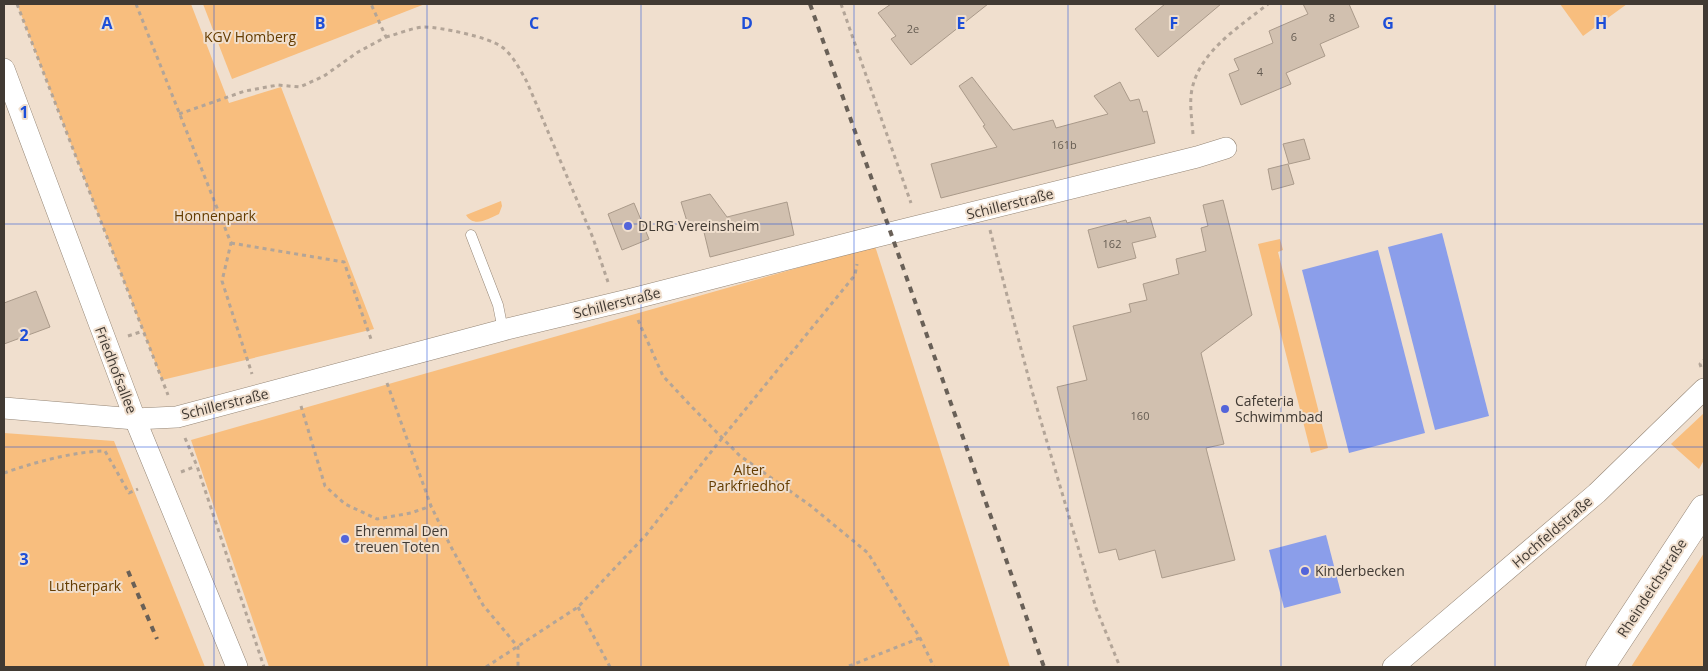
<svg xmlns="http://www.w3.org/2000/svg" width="1708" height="671" viewBox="0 0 1708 671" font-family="'Open Sans',sans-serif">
<rect width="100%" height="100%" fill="#f0dfce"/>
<g fill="#f8be7e">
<path d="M 17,4 L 191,4 L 229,103 L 281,87 L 374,329 L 162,380 Z"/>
<path d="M 203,4 L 425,4 L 232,79 Z"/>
<path d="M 1560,4 L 1627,4 L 1583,36 Z"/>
<path d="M 501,201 L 502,206 L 499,214 C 488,219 474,228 466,215 Z"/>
<path d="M 1280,239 L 1283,250 L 1278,252 L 1328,448 L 1311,453 L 1258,244 Z"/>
<path d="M 875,246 L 1010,667 L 269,667 L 191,440 Z"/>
<path d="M 1704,413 L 1704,460 L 1699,469 L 1671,444 Z"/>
<path d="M 4,433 L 114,441 L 205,667 L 4,667 Z"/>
<path d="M 1704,553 L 1704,667 L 1631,667 L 1697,564 Z"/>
</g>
<g fill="#8b9eea">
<path d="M 1442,233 L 1489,416 L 1435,430 L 1388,247 Z"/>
<path d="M 1378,250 L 1425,433 L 1349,453 L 1302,270 Z"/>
<path d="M 1326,535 L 1341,593 L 1284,608 L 1269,550 Z"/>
</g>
<g fill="#d1c0af" stroke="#aa9a8a">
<path d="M 891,4 L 988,4 L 911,65 L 891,39 L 896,36 L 878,13 Z"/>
<path d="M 1165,4 L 1221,4 L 1158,57 L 1135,29 Z"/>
<path d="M 1303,4 L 1349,4 L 1359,27 L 1320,44 L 1325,56 L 1286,73 L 1291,84 L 1241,105 L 1229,74 L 1239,70 L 1234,59 L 1273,43 L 1269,31 L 1308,14 Z"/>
<path d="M 972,77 L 1013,130 L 1053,120 L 1056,128 L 1108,114 L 1094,96 L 1120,82 L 1130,101 L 1139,99 L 1143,112 L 1147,111 L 1155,143 L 941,198 L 931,164 L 997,147 L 983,126 L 985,125 L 959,86 Z"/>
<path d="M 1304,139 L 1310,159 L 1289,164 L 1283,144 Z"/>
<path d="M 1288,164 L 1294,184 L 1272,190 L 1268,169 Z"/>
<path d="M 710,194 L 727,217 L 787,202 L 794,235 L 710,257 L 702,224 L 689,228 L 681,202 Z"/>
<path d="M 1223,200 L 1252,315 L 1201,353 L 1224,444 L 1206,448 L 1235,560 L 1162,578 L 1155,550 L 1119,560 L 1116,549 L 1099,553 L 1057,387 L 1087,380 L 1073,326 L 1131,312 L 1129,304 L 1147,300 L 1143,284 L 1179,274 L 1176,259 L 1206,251 L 1201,228 L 1208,226 L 1203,205 Z"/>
<path d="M 634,203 L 649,239 L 622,250 L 608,214 Z"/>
<path d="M 1150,217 L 1156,237 L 1132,243 L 1136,258 L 1098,268 L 1088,230 L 1126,220 L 1127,223 Z"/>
<path d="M 36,291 L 50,327 L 4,344 L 4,303 Z"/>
</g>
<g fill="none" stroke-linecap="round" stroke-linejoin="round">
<g stroke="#958676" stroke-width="11">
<path id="lane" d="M 471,235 L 498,305 L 503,330"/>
</g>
<g stroke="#958676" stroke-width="22">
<g id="street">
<path d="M 4,69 L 135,419 L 237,667"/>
<path d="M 4,408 L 135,419 L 177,417 L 503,330 L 628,300 L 862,240 L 1197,157 L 1226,148"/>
<path d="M 1393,667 L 1597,493 L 1704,389"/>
</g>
</g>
<g stroke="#958676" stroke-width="29">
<path id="secondary" d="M 1600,667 L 1704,509"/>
</g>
<g stroke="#b3a598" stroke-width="3" stroke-dasharray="4 4" stroke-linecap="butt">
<path d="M 17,4 L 168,395"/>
<path d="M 136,4 L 231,243 L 222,281 L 252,374"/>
<path d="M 841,4 L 911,203"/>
<path d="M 386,37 C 398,34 411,28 424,27 C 440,27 489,37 502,47 C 513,55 520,70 527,82 L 593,238 L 608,282"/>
<path d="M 179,114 L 245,91 L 278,85 L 300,87 L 324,76 L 358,52 L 386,37 L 371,4"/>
<path d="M 1193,134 C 1192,122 1190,108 1191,96 C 1195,54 1238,28 1268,4"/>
<path d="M 990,230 L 1032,391 L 1096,608 L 1120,667"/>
<path d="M 231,243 L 344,262 L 372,342"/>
<path d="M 638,320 L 663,376 L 690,405 L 739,455 L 811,506 L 868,553 L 920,638 L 934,667"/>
<path d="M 128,336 L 143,331"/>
<path d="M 1701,367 L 1700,364 L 1704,360"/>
<path d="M 387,383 L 431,506 L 450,545 L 483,605 L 518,647 L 518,667"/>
<path d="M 301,406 L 325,486 L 345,504 L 377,519 L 411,513 L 431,506"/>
<path d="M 185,438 L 197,466 L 264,667"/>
<path d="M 181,472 L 196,466"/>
<path d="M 4,473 C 32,463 75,451 105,451 L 129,493 L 138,489"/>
<path d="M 578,607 L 610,667"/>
<path d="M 849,666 L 920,638"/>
<path d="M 486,667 L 578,607 L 646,535 L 722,438 L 855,275 L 857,264"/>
</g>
<use href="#lane" stroke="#fff" stroke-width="10"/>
<use href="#street" stroke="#fff" stroke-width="21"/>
<use href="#secondary" stroke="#fff" stroke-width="28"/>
<g stroke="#696057" stroke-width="4" stroke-dasharray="6 6" stroke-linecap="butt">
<path d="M 810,4 L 1044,667"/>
<path d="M 128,571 L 157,639"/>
</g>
</g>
<path fill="none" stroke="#1d4ed8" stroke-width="1" stroke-opacity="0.55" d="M 214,4 L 214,667M 427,4 L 427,667M 641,4 L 641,667M 854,4 L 854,667M 1068,4 L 1068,667M 1281,4 L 1281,667M 1495,4 L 1495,667M 4,224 L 1704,224M 4,447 L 1704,447"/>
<g fill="#5364da" stroke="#f0dfce" stroke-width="2">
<circle cx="628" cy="226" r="5"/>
<circle cx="1225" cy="409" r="5"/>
<circle cx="345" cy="539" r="5"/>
<circle cx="1305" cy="571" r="5"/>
</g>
<g text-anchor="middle" stroke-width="4" stroke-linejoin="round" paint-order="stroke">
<g font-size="11" fill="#655c52">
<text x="1332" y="22">8</text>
<text x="913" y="33">2e</text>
<text x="1294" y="41">6</text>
<text x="1260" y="76">4</text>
<text x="1064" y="149">161b</text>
<text x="1112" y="248">162</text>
<text x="1140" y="420">160</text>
</g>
<g font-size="14" fill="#643c01" stroke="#f0dfce">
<text x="250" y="42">KGV Homberg</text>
<text x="215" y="221">Honnenpark</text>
<text x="749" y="475">Alter<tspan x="749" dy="16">Parkfriedhof</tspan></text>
<text x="85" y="591">Lutherpark</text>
</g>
<g font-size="14" fill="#413a33" stroke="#f0dfce">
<text transform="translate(1010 204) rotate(-14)" y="5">Schillerstraße</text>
<text transform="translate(617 303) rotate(-14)" y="5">Schillerstraße</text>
<text transform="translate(116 370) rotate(69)" y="5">Friedhofsallee</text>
<text transform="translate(225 404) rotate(-14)" y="5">Schillerstraße</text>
<text transform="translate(1552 532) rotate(-41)" y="5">Hochfeldstraße</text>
<text transform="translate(1652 588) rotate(-57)" y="5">Rheindeichstraße</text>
</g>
<g font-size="14" fill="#413a33" stroke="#f0dfce" text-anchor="start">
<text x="638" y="231">DLRG Vereinsheim</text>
<text x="1235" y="406">Cafeteria<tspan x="1235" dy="16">Schwimmbad</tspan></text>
<text x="355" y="536">Ehrenmal Den<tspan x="355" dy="16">treuen Toten</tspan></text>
<text x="1315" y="576">Kinderbecken</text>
</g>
</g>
<g font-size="16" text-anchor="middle" font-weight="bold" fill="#1d4ed8" stroke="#f0dfce" stroke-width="4" stroke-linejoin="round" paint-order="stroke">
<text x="107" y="29">A</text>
<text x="320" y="29">B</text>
<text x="534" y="29">C</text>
<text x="747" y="29">D</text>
<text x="961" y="29">E</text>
<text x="1174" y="29">F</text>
<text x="1388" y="29">G</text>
<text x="1601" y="29">H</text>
<text x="24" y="118">1</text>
<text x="24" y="341">2</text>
<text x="24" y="565">3</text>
</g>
<rect width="1708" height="671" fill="none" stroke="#413a33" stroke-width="10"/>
</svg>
